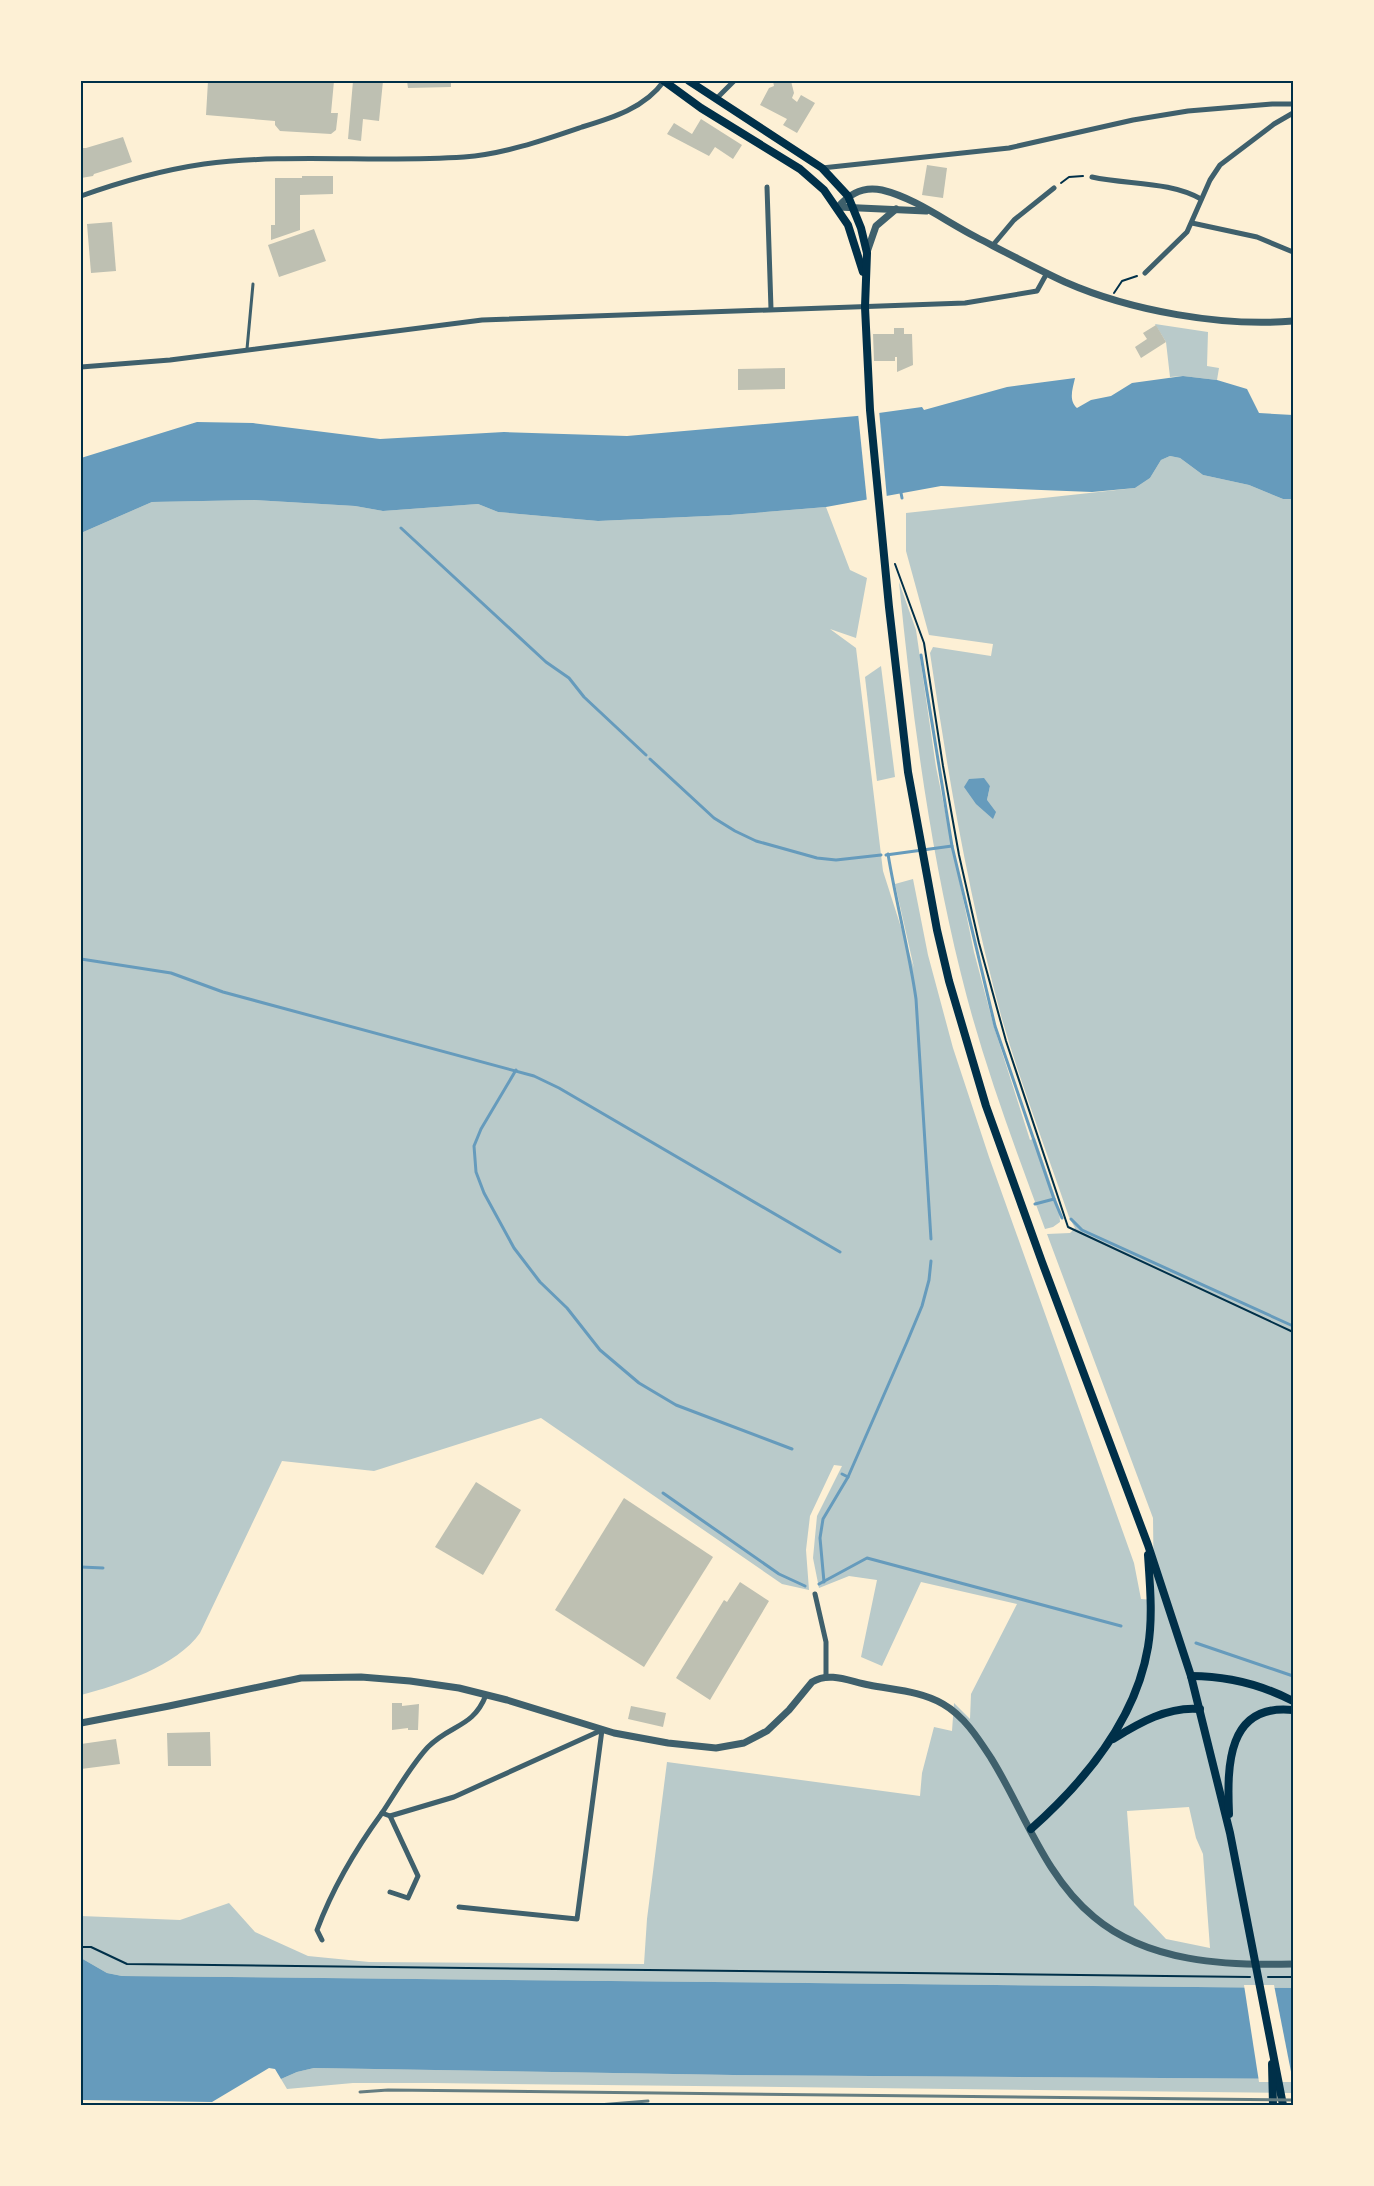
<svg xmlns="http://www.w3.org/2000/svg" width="1374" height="2186" viewBox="0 0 1374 2186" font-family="Raleway,sans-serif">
<rect width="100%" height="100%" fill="#fdf0d5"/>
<g fill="#b9caca" fill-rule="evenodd">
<path d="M 1155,324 L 1208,332 L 1207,366 L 1219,368 L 1217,380 L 1183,376 L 1170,377 L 1166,342 Z"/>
<path d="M 1170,456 L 1180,458 L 1203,475 L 1249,485 L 1283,499 L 1293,499 L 1293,1988 L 122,1976 L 107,1973 L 81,1958 L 81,1916 L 180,1920 L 229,1903 L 255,1932 L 308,1956 L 369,1962 L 644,1964 L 647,1919 L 667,1762 L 920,1796 L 922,1773 L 934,1727 L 952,1731 L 954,1703 L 970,1719 L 971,1694 L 1017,1604 L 921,1582 L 882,1666 L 861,1657 L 877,1580 L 849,1576 L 819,1588 L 813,1558 L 817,1516 L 842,1466 L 834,1465 L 810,1516 L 806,1550 L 809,1590 L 782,1584 L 541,1418 L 374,1471 L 282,1461 L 200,1633 C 177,1666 119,1685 81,1695 L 81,533 L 152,502 L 254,500 L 355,506 L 383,511 L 478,504 L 498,512 L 598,521 L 730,515 L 826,507 L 850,570 L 867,578 L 856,638 L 830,629 L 856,648 L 883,871 L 914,968 L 895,884 L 913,879 L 928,955 L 953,1048 L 989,1157 L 1134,1563 L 1141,1599 L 1154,1600 L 1153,1518 L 1047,1234 L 1070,1233 L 1075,1228 L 1069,1217 C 1047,1152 1021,1085 1002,1019 C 969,898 948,776 930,653 L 933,647 L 991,656 L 993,644 L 929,635 L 906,551 L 906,513 L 1135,488 L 1150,478 L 1161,460 ZM 969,779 L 984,779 L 990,786 L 987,800 ZM 1189,1807 L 1196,1838 L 1203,1854 L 1210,1948 L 1166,1939 L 1134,1905 L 1127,1811 Z"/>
<path d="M 899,582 L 916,630 L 936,767 L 974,952 L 994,1027 L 1030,1140 L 1035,1138 L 1059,1208 L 1060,1222 L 1053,1227 L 1045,1229 C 1014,1145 982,1060 961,974 C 929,845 912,713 899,582 Z"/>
<path d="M 881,666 L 895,777 L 877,781 L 865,677 Z"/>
<path d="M 314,2068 L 733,2075 L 1293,2079 L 1293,2093 L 432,2083 L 353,2083 L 287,2089 L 281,2079 L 297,2072 Z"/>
<path d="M 991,2103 L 1182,2105 L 977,2105 Z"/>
</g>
<g fill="#669bbc">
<path d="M 1183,376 L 1217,380 L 1247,389 L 1259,413 L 1293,415 L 1293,499 L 1283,499 L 1249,485 L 1203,475 L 1180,458 L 1170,456 L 1161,460 L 1150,478 L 1135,488 L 1092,492 L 941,486 L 826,507 L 730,515 L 598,521 L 498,512 L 478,504 L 383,511 L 355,506 L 254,500 L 152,502 L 81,533 L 81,458 L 197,422 L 253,423 L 380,439 L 504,432 L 627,436 L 857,416 L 922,407 L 924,410 L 1007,387 L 1075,378 C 1073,388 1068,400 1077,408 L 1091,400 L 1111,396 L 1132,383 Z"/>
<path d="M 984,778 L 990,786 L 987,800 L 996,812 L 993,819 L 976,804 L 964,787 L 969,779 Z"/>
<path d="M 81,1958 L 107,1973 L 122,1976 L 1293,1988 L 1293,2079 L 733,2075 L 314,2068 L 297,2072 L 281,2079 L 275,2069 L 269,2068 L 212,2102 L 81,2100 Z"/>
</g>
<g fill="#fdf0d5">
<path d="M 879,410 L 887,499 L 867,502 L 858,413 Z"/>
<path d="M 1244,1985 L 1274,1985 L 1293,2082 L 1259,2082 Z"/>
</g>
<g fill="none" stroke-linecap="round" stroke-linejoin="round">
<g stroke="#669bbc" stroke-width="3">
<path d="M 901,493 L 902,498"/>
<path d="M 401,528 L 546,662 L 569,678 L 584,697 L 646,755"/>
<path d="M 650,759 L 714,818 L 735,831 L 756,841 L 817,858 L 836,860 L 881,855"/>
<path d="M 952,846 L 995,1026 L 1054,1199 L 1035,1204"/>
<path d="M 888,854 C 896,903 909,950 916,999 L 931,1239"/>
<path d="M 886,855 L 952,846 L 921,655"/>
<path d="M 81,959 L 171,973 L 223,992 L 534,1076 L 559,1088 L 840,1252"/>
<path d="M 516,1070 L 481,1129 L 474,1146 L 476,1172 L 484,1193 L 514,1248 L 540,1282 L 567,1308 L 600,1350 L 639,1383 L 676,1405 L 792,1449"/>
<path d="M 1054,1199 L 1062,1218"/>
<path d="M 1071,1219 L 1082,1230 L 1293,1326"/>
<path d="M 842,1474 L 848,1477"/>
<path d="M 663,1493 L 779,1574 L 805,1586"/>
<path d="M 81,1567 L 103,1568"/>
<path d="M 824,1582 L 820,1538 L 823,1519 L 848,1477 L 907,1342 L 922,1306 L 929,1280 L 931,1261"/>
<path d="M 819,1584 L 867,1558 L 1121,1626"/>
<path d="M 1196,1643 L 1293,1676"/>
</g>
</g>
<g fill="#bec0b2">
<path d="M 208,81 L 334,81 L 331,113 L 338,113 L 336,130 L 331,134 L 280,131 L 275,125 L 275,121 L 206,115 Z"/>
<path d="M 353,81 L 383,81 L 379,121 L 363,119 L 361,141 L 348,139 Z"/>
<path d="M 407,81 L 451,81 L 451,87 L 408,88 Z"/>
<path d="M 773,81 L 791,81 L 794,93 L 792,98 L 797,102 L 801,95 L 815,103 L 797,133 L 783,125 L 787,119 L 760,105 L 769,88 L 774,86 Z"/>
<path d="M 701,119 L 742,145 L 733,159 L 715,147 L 709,156 L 667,134 L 674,123 L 692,134 Z"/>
<path d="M 123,137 L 132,162 L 94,174 L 93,176 L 81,178 L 81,148 L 86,148 Z"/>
<path d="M 927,165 L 947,168 L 943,198 L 922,195 Z"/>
<path d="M 302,176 L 333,176 L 333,194 L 300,195 L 300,230 L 271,240 L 271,225 L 275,225 L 275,178 L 302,178 Z"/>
<path d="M 112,222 L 116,271 L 91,273 L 87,224 Z"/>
<path d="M 314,229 L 326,261 L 279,277 L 268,245 Z"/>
<path d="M 1156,325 L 1166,342 L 1141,358 L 1135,347 L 1147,339 L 1143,333 Z"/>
<path d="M 894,328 L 904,328 L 904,334 L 912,334 L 913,365 L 897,372 L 897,357 L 895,357 L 895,361 L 874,361 L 873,334 L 894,334 Z"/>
<path d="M 785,368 L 785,389 L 738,390 L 738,369 Z"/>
<path d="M 476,1482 L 521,1510 L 483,1575 L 435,1547 Z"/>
<path d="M 624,1498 L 713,1557 L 644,1667 L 555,1610 Z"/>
<path d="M 740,1582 L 769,1601 L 710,1700 L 676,1678 L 724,1600 L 727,1602 Z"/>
<path d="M 392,1703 L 402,1703 L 402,1706 L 419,1704 L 418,1730 L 408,1730 L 408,1728 L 392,1730 Z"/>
<path d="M 631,1706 L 666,1713 L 663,1727 L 628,1719 Z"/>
<path d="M 210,1732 L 211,1766 L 168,1766 L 167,1733 Z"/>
<path d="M 116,1739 L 120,1764 L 81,1769 L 81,1744 Z"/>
</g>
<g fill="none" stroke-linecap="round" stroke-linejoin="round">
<g stroke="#003049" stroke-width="2">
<path d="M 1061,183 L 1069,177 L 1083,176"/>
<path d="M 1114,293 L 1122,281 L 1137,276"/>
<path d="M 895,564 L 924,643 L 943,766 L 959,855 L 979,943 L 1006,1041 L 1068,1227 L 1293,1332"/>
<path d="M 81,1947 L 91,1947 L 127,1964 L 1250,1977"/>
<path d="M 1268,1977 L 1293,1977"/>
</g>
<path stroke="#3f606c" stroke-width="3" d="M 247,349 L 253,284"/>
<g stroke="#3f606c" stroke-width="5">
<path d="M 716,99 L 734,81"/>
<path d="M 822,168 L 1009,148 L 1133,120 L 1188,111 L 1272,104 L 1293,104"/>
<path d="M 1092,177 C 1128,185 1169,181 1201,199"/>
<path d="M 767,187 L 771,309"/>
<path d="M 81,196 C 120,182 163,170 204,164 C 290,153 377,163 464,157 C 504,154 544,140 582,127 C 612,118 645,108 664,81"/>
<path d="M 1192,223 L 1257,237 L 1293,252"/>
<path d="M 993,245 L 1014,220 L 1054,188"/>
<path d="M 1145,273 L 1187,232 L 1210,180 L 1220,165 L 1274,124 L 1293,113"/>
<path d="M 81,367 L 170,360 L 482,320 L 965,303 L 1037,291 L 1047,273"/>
<path d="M 815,1594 L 826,1642 L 826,1677"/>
<path d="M 382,1813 C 396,1792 411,1765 428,1747 C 451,1724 473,1728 486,1695"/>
<path d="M 390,1892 L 408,1898 L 418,1876 L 390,1816"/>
<path d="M 322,1940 L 317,1930 C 333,1887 355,1850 382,1813 L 390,1816 L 454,1797 L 602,1730 L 577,1919 L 459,1907"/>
</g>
<g stroke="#3f606c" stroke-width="7">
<path d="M 838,207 C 849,194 864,186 882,190 C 915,198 945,221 976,237 C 1005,252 1035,268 1065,282 C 1131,311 1222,327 1293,321"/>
<path d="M 838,207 L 926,211"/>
<path d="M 867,252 L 876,226 L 896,209"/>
<path d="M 81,1723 L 169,1706 L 301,1678 L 361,1677 L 410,1681 L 459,1688 L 507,1700 L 614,1733 L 668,1743 L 716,1748 L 744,1743 L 767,1731 L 789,1710 L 812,1682 C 830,1671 851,1682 869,1685 C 894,1690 921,1691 943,1704 C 964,1716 978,1738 991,1758 C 1024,1811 1045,1877 1094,1917 C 1147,1962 1226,1966 1293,1964"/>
</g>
<g stroke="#003049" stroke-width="8">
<path d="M 664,81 L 701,108 L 800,169 L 824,190 L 848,225 L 863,272"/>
<path d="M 689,81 L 822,168 L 848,196 L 861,228 L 867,253 L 865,307 L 870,410 L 889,607 L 908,772 L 937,930 L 949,981 L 986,1106 L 1042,1262 L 1148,1545 L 1191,1676 L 1230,1833 L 1283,2105"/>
<path d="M 1191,1676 C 1226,1676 1262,1685 1293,1701"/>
<path d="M 1113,1739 C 1139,1723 1168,1706 1200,1709"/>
<path d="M 1229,1814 C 1227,1766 1227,1703 1293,1710"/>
<path d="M 1031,1829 C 1084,1782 1136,1719 1148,1647 C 1153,1617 1150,1585 1148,1555"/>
<path d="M 1272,2064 L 1273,2105"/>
</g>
<g stroke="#657d81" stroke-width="3">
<path d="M 360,2092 L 388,2090 L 1293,2100"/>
<path d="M 598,2105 L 648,2101"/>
</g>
</g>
<rect width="1374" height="2186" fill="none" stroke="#fdf0d5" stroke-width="165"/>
<rect x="82" y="82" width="1210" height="2022" fill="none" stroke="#003049" stroke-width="2"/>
</svg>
